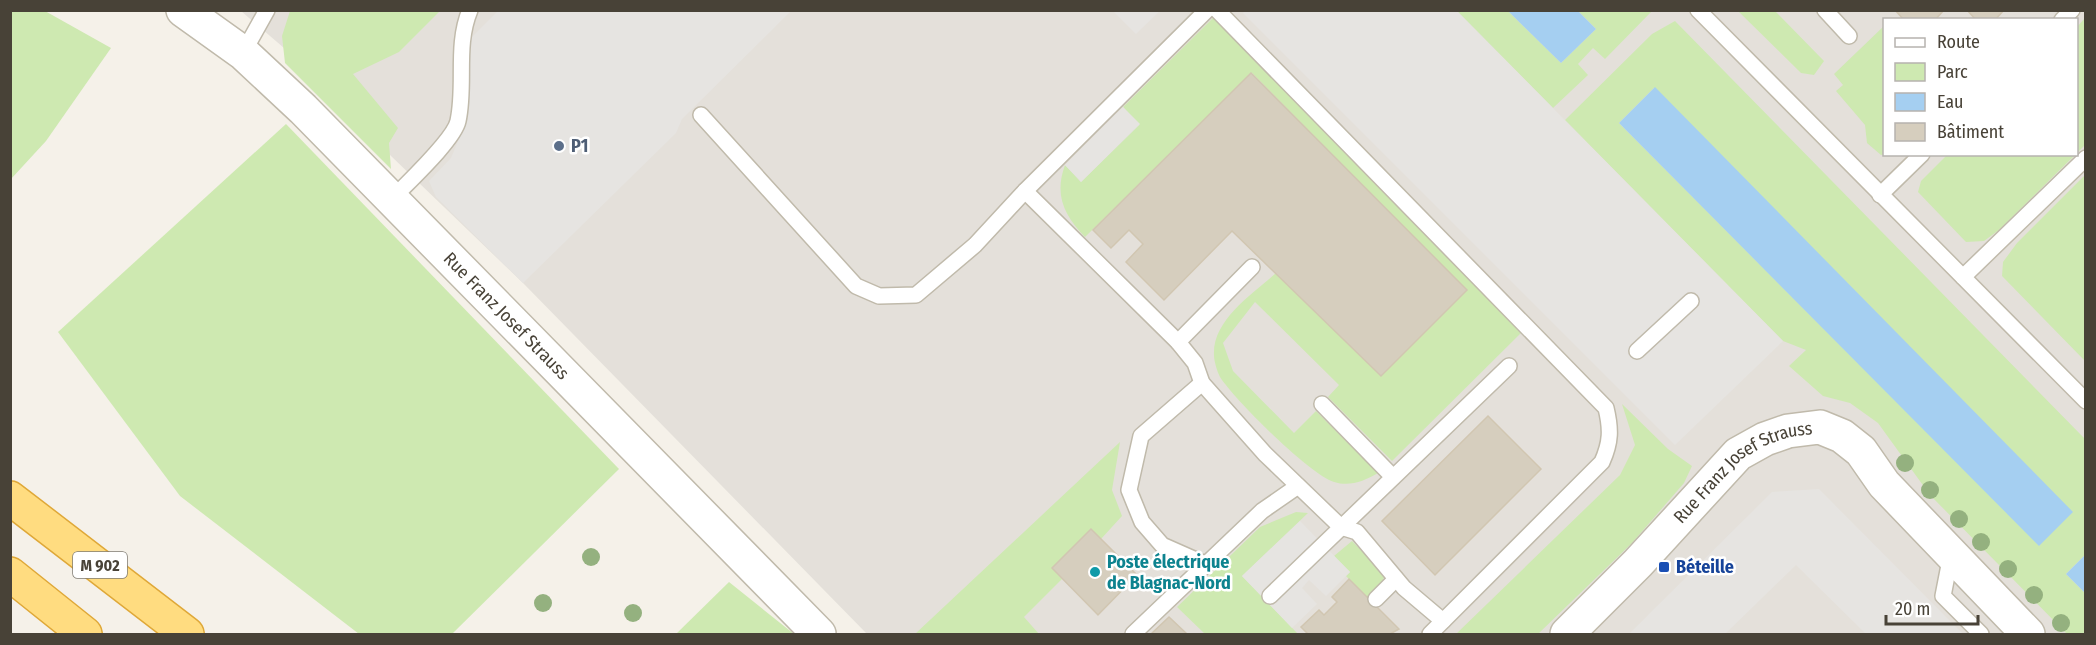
<svg xmlns="http://www.w3.org/2000/svg" width="2096" height="645" viewBox="0 0 2096 645" font-family="'Fira Sans Condensed',sans-serif">
<rect width="100%" height="100%" fill="#f5f1e9"/>
<path fill="#e4e0da" fill-rule="evenodd" d="M 241,11 L 2085,11 L 2085,634 L 867,634 L 523,283 L 391,156 L 291,54 ZM 1884,20 L 2076,20 L 2076,154 L 1884,154 Z"/>
<g fill="#cee9b1" fill-rule="evenodd">
<path d="M 11,10 L 45,11 L 111,48 L 46,141 L 11,179 Z"/>
<path d="M 290,11 L 440,11 L 399,52 L 353,74 L 398,128 L 389,143 L 391,169 L 285,63 L 282,36 Z"/>
<path d="M 1457,11 L 1508,11 L 1561,63 L 1596,29 L 1578,11 L 1652,11 L 1605,59 L 1593,48 L 1578,64 L 1588,75 L 1553,108 Z"/>
<path d="M 1738,11 L 1775,11 L 1824,61 L 1814,75 L 1801,73 Z"/>
<path d="M 1213,18 L 1523,331 L 1392,461 L 1328,397 L 1339,385 L 1255,302 L 1223,343 L 1233,371 L 1294,433 L 1316,411 L 1378,473 C 1364,481 1350,487 1334,482 C 1310,475 1234,399 1220,377 C 1217,371 1214,361 1214,355 C 1212,320 1254,293 1276,273 L 1381,376 L 1466,290 L 1252,73 L 1085,237 C 1064,215 1054,195 1065,165 L 1081,182 L 1139,125 L 1123,107 Z"/>
<path d="M 2085,18 L 2085,145 L 2077,153 L 2077,27 Z"/>
<path d="M 1675,21 L 2085,439 L 2085,555 L 2066,574 L 2085,593 L 2085,634 L 2067,634 L 1930,495 L 1878,423 L 1850,403 L 1823,396 L 1789,366 L 1806,350 L 1783,341 L 1565,120 L 1652,34 ZM 1654,88 L 2040,546 L 1619,123 Z"/>
<path d="M 1884,26 L 1884,154 L 1881,155 L 1867,143 L 1865,125 L 1836,91 L 1843,85 L 1834,74 Z"/>
<path d="M 286,124 L 619,469 L 452,634 L 359,634 L 180,496 L 58,332 Z"/>
<path d="M 1948,154 L 2075,154 L 2075,155 L 1999,230 L 1984,241 L 1966,242 L 1918,192 L 1921,181 Z"/>
<path d="M 2085,175 L 2085,361 L 2002,276 L 2003,262 L 2017,243 Z"/>
<path d="M 1622,404 L 1668,449 L 1692,466 L 1684,483 L 1632,543 L 1538,634 L 1456,634 L 1620,475 L 1635,445 Z"/>
<path d="M 1120,442 L 1112,490 L 1122,516 L 1101,539 L 1091,529 L 1052,568 L 1062,579 L 1024,617 L 1039,634 L 915,634 Z"/>
<path d="M 1296,512 L 1308,513 L 1242,576 L 1298,634 L 1205,634 L 1177,607 L 1260,527 Z"/>
<path d="M 1352,541 L 1385,575 L 1382,582 L 1367,598 L 1346,576 L 1350,572 L 1334,556 Z"/>
<path d="M 729,582 L 794,634 L 676,634 Z"/>
</g>
<g fill="#e6e4e1">
<path d="M 1246,10 L 1457,11 L 1783,341 L 1675,445 L 1243,13 Z"/>
<path d="M 498,11 L 791,11 L 682,119 L 676,133 L 523,283 L 436,197 L 429,181 L 451,158 L 461,134 L 471,38 Z"/>
<path d="M 1113,11 L 1160,11 L 1136,34 Z"/>
<path d="M 1123,107 L 1140,124 L 1081,182 L 1065,165 Z"/>
<path d="M 1819,489 L 1963,634 L 1866,634 L 1796,565 L 1725,634 L 1629,634 L 1772,492 Z"/>
<path d="M 1300,521 L 1350,572 L 1326,596 L 1309,580 L 1302,588 L 1317,604 L 1292,628 L 1242,576 Z"/>
</g>
<g fill="#a5cff1">
<path d="M 1508,11 L 1578,11 L 1596,29 L 1561,63 Z"/>
<path d="M 1655,87 L 2073,512 L 2039,546 L 1619,123 Z"/>
<path d="M 2085,555 L 2085,593 L 2066,574 Z"/>
</g>
<g fill="#d6cebe" stroke="#d1c6b1" stroke-width="1.5">
<path d="M 1895,10 L 1944,10 L 1935,20 L 1904,20 Z"/>
<path d="M 1967,10 L 2004,10 L 1995,20 L 1976,20 Z"/>
<path d="M 1251,73 L 1467,290 L 1381,376 L 1232,231 L 1164,300 L 1126,262 L 1143,244 L 1129,230 L 1111,248 L 1093,230 Z"/>
<path d="M 1488,416 L 1541,469 L 1435,575 L 1382,521 Z"/>
<path d="M 1091,529 L 1137,575 L 1098,615 L 1052,568 Z"/>
<path d="M 1349,579 L 1399,629 L 1390,634 L 1308,634 L 1301,627 L 1319,610 L 1324,615 L 1337,602 L 1332,597 Z"/>
<path d="M 1169,617 L 1187,634 L 1151,634 Z"/>
</g>
<g fill="none" stroke-linecap="round" stroke-linejoin="round">
<g stroke="#c0baab" stroke-width="18">
<g id="service">
<path d="M 1217,10 L 1606,408 C 1611,429 1611,442 1602,462 L 1430,634"/>
<path d="M 1698,10 L 2086,401"/>
<path d="M 1825,10 L 1849,36"/>
<path d="M 2062,20 L 2072,10"/>
<path d="M 243,53 L 267,10"/>
<path d="M 701,115 L 856,286 L 879,296 L 916,295 L 975,245 L 1025,191 L 1207,10"/>
<path d="M 1025,191 L 1178,342 L 1195,363 L 1202,383 L 1265,454 L 1341,527 L 1357,532 L 1404,588 L 1443,621"/>
<path d="M 1880,195 L 1922,154"/>
<path d="M 392,199 C 407,183 454,140 458,121 C 466,84 455,46 470,10"/>
<path d="M 1963,277 L 2086,158"/>
<path d="M 1178,342 L 1252,267"/>
<path d="M 1637,351 L 1691,301"/>
<path d="M 1202,383 L 1141,436 L 1129,490 L 1142,522 L 1162,545 L 1205,564"/>
<path d="M 1322,404 L 1393,477"/>
<path d="M 1951,555 L 1943,596 L 1981,634"/>
<path d="M 1270,596 L 1509,366"/>
<path d="M 1376,599 L 1396,579"/>
<path d="M 1133,634 L 1262,511 L 1298,486"/>
</g>
</g>
<g stroke="#c0baab" stroke-width="36">
<g id="tertiary">
<path id="s1" d="M 183,10 L 243,53 L 303,109 L 819,634"/>
<path id="s2" d="M 1567,634 L 1638,563 L 1738,454 L 1765,439 L 1788,431 L 1820,427 L 1842,436 L 1861,451 L 1884,484 L 2028,634"/>
</g>
</g>
<g stroke="#dfa838" stroke-width="36">
<g id="trunk">
<path d="M 10,498 L 187,634"/>
<path d="M 10,574 L 85,634"/>
</g>
</g>
<use href="#service" stroke="#fff" stroke-width="15"/>
<use href="#tertiary" stroke="#fff" stroke-width="33"/>
<use href="#trunk" stroke="#ffdc80" stroke-width="33"/>
</g>
<g fill="#94b17f">
<circle cx="1905" cy="463" r="9"/>
<circle cx="1930" cy="490" r="9"/>
<circle cx="1959" cy="519" r="9"/>
<circle cx="1981" cy="542" r="9"/>
<circle cx="591" cy="557" r="9"/>
<circle cx="2008" cy="569" r="9"/>
<circle cx="2034" cy="595" r="9"/>
<circle cx="543" cy="603" r="9"/>
<circle cx="633" cy="613" r="9"/>
<circle cx="2061" cy="623" r="9"/>
</g>
<circle fill="#5c6f8a" stroke="#fff" stroke-width="2" cx="559" cy="146" r="6"/>
<rect fill="#1a4fb4" stroke="#fff" stroke-width="2" x="1658" y="561" width="12" height="12" rx="3"/>
<circle fill="#0f9aa8" stroke="#fff" stroke-width="2" cx="1095" cy="572" r="6"/>
<g text-anchor="middle" stroke-width="5" stroke-linejoin="round" paint-order="stroke">
<rect fill="#fff" stroke="#7f7b73" stroke-width="1.5" x="73" y="552" width="54" height="26" rx="4.5"/>
<g font-size="16" font-weight="bold" fill="#484237">
<text x="100" y="571">M 902</text>
</g>
<g font-size="18" font-weight="bold" fill="#4e5e75" stroke="#fff" text-anchor="start">
<text x="571" y="152">P1</text>
</g>
<g font-size="18" fill="#484237" stroke="#fff">
<text dy="6" stroke="none"><textPath href="#s1" startOffset="446">Rue Franz Josef Strauss</textPath></text>
<text dy="6" stroke="none"><textPath href="#s2" startOffset="243">Rue Franz Josef Strauss</textPath></text>
</g>
<g font-size="18" font-weight="bold" fill="#0d838f" stroke="#fff" text-anchor="start">
<text x="1107" y="568">Poste électrique<tspan x="1107" dy="21">de Blagnac-Nord</tspan></text>
</g>
<g font-size="18" font-weight="bold" fill="#164399" stroke="#fff" text-anchor="start">
<text x="1676" y="573">Béteille</text>
</g>
</g>
<rect width="2096" height="645" fill="none" stroke="#484237" stroke-width="24"/>
<rect x="1883" y="18" width="195" height="138" fill="#ffffff" stroke="#b6b3af" stroke-width="1.5"/>
<rect x="1895" y="38" width="30" height="9" fill="#ffffff" stroke="#b6b3af" stroke-width="1.5"/>
<text x="1937" y="48" font-size="18" fill="#484237">Route</text>
<rect x="1895" y="63" width="30" height="18" fill="#cee9b1" stroke="#b6b3af" stroke-width="1.5"/>
<text x="1937" y="78" font-size="18" fill="#484237">Parc</text>
<rect x="1895" y="93" width="30" height="18" fill="#a5cff1" stroke="#b6b3af" stroke-width="1.5"/>
<text x="1937" y="108" font-size="18" fill="#484237">Eau</text>
<rect x="1895" y="123" width="30" height="18" fill="#d6cebe" stroke="#b6b3af" stroke-width="1.5"/>
<text x="1937" y="138" font-size="18" fill="#484237">Bâtiment</text>
<path d="M1886 615v9h92v-9" fill="none" stroke="#484237" stroke-width="3"/>
<text x="1895" y="615" font-size="18" fill="#484237" stroke="#ffffff" stroke-width="4.5" paint-order="stroke">20 m</text>
</svg>
